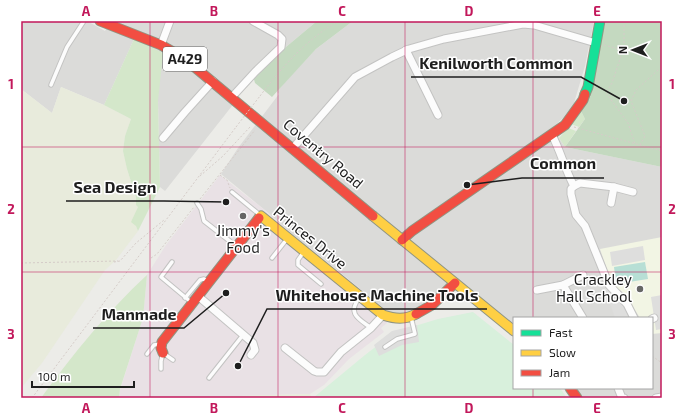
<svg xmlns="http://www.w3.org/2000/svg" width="683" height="419" viewBox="0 0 683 419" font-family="'Exo 2',sans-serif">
<rect width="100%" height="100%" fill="#ecece8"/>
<g fill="#dbdbd9">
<path d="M 21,21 L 87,21 L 105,31 L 111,21 L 317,21 L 274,57 L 237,95 L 239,97 L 165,191 L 160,187 L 158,101 L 134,39 L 104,105 L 61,87 L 52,113 L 21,89 Z"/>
<path d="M 353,21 L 594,21 L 585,66 L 574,103 L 563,118 L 552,128 L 565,147 L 662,167 L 662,398 L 581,398 L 575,388 L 652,388 L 652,318 L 514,318 L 514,327 L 457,280 L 434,301 L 408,313 L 397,314 L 392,313 L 387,311 L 309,247 L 308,248 L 266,211 L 221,174 L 238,148 L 279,94 L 277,92 L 285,82 L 316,49 Z"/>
</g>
<path fill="#e9e1e5" d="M 220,175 L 266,211 L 308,248 L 309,247 L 387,311 L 387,323 L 381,328 L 384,332 L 349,359 L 324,385 L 310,394 L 167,398 L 119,398 L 120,390 L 143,318 L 147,275 L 166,245 Z"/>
<path fill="#f2f5e4" d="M 662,237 L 662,333 L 652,334 L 652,318 L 640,318 L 625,294 L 612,284 L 600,249 Z"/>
<g fill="#e8ebdc">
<path d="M 61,87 L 104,105 L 131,119 L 125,136 L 123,151 L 127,169 L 136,197 L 136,205 L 138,206 L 136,226 L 138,231 L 116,260 L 105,270 L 42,363 L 21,388 L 21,89 L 52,113 Z"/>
<path d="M 310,394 L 312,398 L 167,398 Z"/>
</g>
<g fill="#d4e7ca">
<path d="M 134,39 L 163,53 L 158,101 L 160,187 L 138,231 L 136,226 L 131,222 L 138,207 L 136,205 L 136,197 L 127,169 L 123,151 L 125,136 L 131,119 L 104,105 Z"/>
<path d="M 581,111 L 585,119 L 579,127 L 571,124 Z"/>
<path d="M 568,128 L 576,131 L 565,147 L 559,138 Z"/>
<path d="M 147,275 L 143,318 L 120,389 L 119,398 L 41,398 C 73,354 107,312 147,275 Z"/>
</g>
<g fill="#c4d9c0">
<path d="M 317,21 L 353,21 L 316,49 L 272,97 L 255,83 L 253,76 L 274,57 Z"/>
<path d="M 606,21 L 662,21 L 662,167 L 565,147 L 585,119 L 581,111 Z"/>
</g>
<path fill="#d8f0dc" d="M 473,312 L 514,345 L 514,388 L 560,388 L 567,398 L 313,398 L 365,355 L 395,332 L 438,319 Z"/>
<path fill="#b7dfd5" d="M 645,262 L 648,279 L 616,284 L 614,267 Z"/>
<g fill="#dededd">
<path d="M 643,246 L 645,260 L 612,266 L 610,252 Z"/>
<path d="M 609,285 L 634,318 L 615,318 L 605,289 Z"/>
<path d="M 662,295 L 662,329 L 656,330 L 651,297 Z"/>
<path d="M 417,325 L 419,342 L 402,345 L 379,356 L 374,345 L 392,331 Z"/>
</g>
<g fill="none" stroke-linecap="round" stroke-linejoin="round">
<g stroke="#c3c3c2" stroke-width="5.5">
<g id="lane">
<path d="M 51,85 L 67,47 L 84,21"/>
<path d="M 232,192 L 260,215"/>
<path d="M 197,203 L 201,209 L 204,221 L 236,246"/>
<path d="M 303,253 L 298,260 L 298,265 L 321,284"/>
<path d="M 272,258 L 287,239"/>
<path d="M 172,262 L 161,277 L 191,302"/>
<path d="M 185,298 L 200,280 L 204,279 L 208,282"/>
<path d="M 359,298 C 347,314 359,319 371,328"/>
<path d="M 385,347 L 397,339 L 415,334 L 411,317"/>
<path d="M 147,354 L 154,345 L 160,344"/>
<path d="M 161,369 L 161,361 L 163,353 L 173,360"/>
<path d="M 209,378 L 243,335"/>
</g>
</g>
<g stroke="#c3c3c2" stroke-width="9">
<g id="street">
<path d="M 161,45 L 170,21"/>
<path d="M 406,50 L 438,115"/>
<path d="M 232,97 L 255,72 L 281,47 L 282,39 L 278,35 L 253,21"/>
<path d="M 552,135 C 561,152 565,170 574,186 L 571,189 L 571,194 L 576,215 L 585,226 L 609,285 L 627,304 L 634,318"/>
<path d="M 163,138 L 185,112 L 213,81"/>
<path d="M 293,148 L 355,77 L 392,57 L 409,49 L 444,39 L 523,24 L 534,25 L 596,43"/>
<path d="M 574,186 L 580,183 L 614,187 L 633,192"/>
<path d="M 611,203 L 614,187"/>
<path d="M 563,285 L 583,318"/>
<path d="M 537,290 L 563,285 L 583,275"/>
<path d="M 198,296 L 253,343 L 255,350 L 251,355"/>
<path d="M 652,319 L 654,318"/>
<path d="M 285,348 L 314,371 L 317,372 L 324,372 L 341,352 L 371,328 L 383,315"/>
<path d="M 618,388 L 622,398 L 624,398"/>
<path d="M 656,398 L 662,397"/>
</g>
</g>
<g stroke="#909582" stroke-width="11">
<path id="fast" d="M 585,94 L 588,87 L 600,21"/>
</g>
<g stroke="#909582" stroke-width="11">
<g id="slow">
<path d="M 373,216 L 514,331"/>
<path d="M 259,218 L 261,216 L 383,315 C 395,319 405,320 416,314"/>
</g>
</g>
<g stroke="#909582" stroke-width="11">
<g id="jam">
<path d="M 100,21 L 161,45 L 185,59 L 373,216"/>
<path d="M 402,240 L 412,231 L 565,125 L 583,100 L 585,94"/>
<path d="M 416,314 L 432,305 L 455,283"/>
<path d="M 163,353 L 161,348 L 162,342 L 259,218"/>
<path d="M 570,388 L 577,398"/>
</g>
</g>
<g stroke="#d5ccc8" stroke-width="1" stroke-dasharray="2 2" stroke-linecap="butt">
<path d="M 624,21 L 624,47 L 612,83 L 606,93 L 628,123 L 635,144"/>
<path d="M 604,45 L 623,50"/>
<path d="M 260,96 C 282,67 306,40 338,21"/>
<path d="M 574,127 L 662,151"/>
<path d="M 640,145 L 645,136 L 631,101 L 636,90 L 658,70 L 662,69"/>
<path d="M 220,175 L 227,180 L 230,188"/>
<path d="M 200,176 L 223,156 L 250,127"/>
<path d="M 200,199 L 255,130"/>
<path d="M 151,258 L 157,254 L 194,207"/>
<path d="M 114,262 L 120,261 L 136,243 L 164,220"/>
<path d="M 21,263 L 118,261"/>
<path d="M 652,356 L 662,363"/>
<path d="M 32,398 L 236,127"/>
</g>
<use href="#lane" stroke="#fcfcfc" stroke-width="3.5"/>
<use href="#street" stroke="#fcfcfc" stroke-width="7"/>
<use href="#fast" stroke="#16e098" stroke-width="9"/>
<use href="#slow" stroke="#ffcf43" stroke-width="9"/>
<use href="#jam" stroke="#f24e42" stroke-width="9"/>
<path stroke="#d5ccc8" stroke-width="1" stroke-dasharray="2 2" stroke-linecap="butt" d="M 236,127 L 260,96"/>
</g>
<path fill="none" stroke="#c2185b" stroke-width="1" stroke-opacity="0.55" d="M 150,21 L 150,398M 278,21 L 278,398M 405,21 L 405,398M 533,21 L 533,318M 21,147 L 662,147M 21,272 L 662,272M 533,388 L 533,398"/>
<g fill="#666665" stroke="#fff" stroke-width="1.5">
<circle cx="243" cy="216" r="4"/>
<circle cx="640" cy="289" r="4"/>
</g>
<g text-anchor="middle" stroke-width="3" stroke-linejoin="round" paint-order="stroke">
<rect fill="#fff" stroke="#626262" stroke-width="1" x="163" y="47" width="44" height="24" rx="3"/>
<g font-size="14" font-weight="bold" fill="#1e1e1e">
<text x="185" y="64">A429</text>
</g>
<g font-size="15" fill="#1e1e1e" stroke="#fff">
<text transform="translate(323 154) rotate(40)" y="5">Coventry Road</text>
<text transform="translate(310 238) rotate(39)" y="5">Princes Drive</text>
</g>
<g font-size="15" fill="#1e1e1e" stroke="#fff">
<text x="243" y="236">Jimmy's<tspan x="243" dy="17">Food</tspan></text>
<text x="632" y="285" text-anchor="end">Crackley<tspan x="632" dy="17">Hall School</tspan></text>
</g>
</g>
<path fill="none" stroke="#1e1e1e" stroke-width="1.5" d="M624 101L581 77H411M467 185L522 178H604M226 202L164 201H66M238 366L267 309H487M226 293L184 328H93"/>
<g fill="#1e1e1e" stroke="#fff" stroke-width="1.5">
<circle cx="624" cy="101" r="4"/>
<circle cx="467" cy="185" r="4"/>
<circle cx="226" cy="202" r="4"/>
<circle cx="238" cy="366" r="4"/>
<circle cx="226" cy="293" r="4"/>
</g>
<g font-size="16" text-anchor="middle" font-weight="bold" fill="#1e1e1e" stroke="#fff" stroke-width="3" stroke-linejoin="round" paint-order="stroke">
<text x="496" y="69">Kenilworth Common</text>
<text x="563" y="169">Common</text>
<text x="115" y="193">Sea Design</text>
<text x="377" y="301">Whitehouse Machine Tools</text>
<text x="139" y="320">Manmade</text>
</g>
<rect width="683" height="419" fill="none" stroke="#ffffff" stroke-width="44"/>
<rect x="513" y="317" width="140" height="72" fill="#ffffff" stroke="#a5a5a5"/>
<rect x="521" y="330" width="20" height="6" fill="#16e098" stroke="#a5a5a5"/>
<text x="549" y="337" font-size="12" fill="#1e1e1e">Fast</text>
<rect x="521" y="350" width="20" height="6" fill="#ffcf43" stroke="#a5a5a5"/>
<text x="549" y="357" font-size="12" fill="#1e1e1e">Slow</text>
<rect x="521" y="370" width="20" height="6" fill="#f24e42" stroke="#a5a5a5"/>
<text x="549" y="377" font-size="12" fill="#1e1e1e">Jam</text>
<g transform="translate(633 50) rotate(270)" stroke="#ffffff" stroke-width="3" paint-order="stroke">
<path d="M0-3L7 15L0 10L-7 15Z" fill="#1e1e1e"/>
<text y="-6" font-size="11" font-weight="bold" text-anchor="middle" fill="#1e1e1e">N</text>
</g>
<path d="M32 381v6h102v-6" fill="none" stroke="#1e1e1e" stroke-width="2"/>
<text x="38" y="381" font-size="12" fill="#1e1e1e" stroke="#ffffff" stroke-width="3" paint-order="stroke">100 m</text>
<rect x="22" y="22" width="639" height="375" fill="none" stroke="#c2185b" stroke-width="1.5"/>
<g font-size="13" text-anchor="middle" font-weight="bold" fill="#c2185b">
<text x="86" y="16">A</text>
<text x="214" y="16">B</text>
<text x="342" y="16">C</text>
<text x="469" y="16">D</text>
<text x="597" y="16">E</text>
<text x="11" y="89">1</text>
<text x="672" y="89">1</text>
<text x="11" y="214">2</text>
<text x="672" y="214">2</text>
<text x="11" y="339">3</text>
<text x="672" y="339">3</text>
<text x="86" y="413">A</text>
<text x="214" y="413">B</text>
<text x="342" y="413">C</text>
<text x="469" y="413">D</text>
<text x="597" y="413">E</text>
</g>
</svg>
